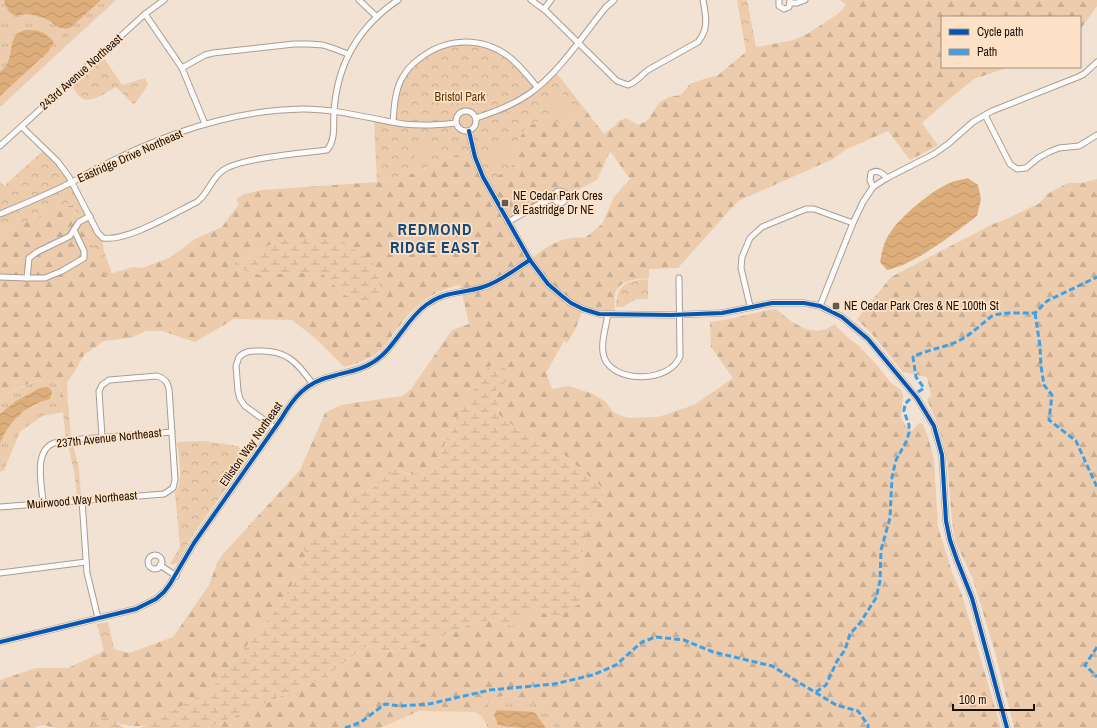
<svg xmlns="http://www.w3.org/2000/svg" width="1097" height="728" viewBox="0 0 1097 728" font-family="'Archivo Narrow',sans-serif">
<defs>
<pattern id="grass-tufts" width="24" height="20" patternUnits="userSpaceOnUse"><rect width="24" height="20" fill="#ecccad"/><path d="M3 7l-1-3M5 7V3M7 7l1-3M15 17l-1-3M17 17v-4M19 17l1-3" fill="none" stroke="#caae93"/></pattern>
<pattern id="forest-firs" width="22" height="20" patternUnits="userSpaceOnUse"><rect width="22" height="20" fill="#ecccad"/><path d="M5 1l3.5 6h-7zM16 11l3.5 6h-7z" fill="#caae93"/></pattern>
<pattern id="wetland-marsh" width="20" height="14" patternUnits="userSpaceOnUse"><rect width="20" height="14" fill="#ecccad"/><path d="M1 5h8M5 5V1M11 12h8M15 12V8" fill="none" stroke="#caae93"/></pattern>
<pattern id="park-crowns" width="20" height="18" patternUnits="userSpaceOnUse"><rect width="20" height="18" fill="#ecccad"/><path d="M2 6a3 3 0 1 1 6 0M12 15a3 3 0 1 1 6 0" fill="none" stroke="#caae93"/></pattern>
<pattern id="water-waves" width="16" height="10" patternUnits="userSpaceOnUse"><rect width="16" height="10" fill="#ddae7c"/><path d="M0 5q4-4 8 0t8 0" fill="none" stroke="#bd956a"/></pattern>
</defs>
<rect width="100%" height="100%" fill="#f1e2d4"/>
<path fill="#f6ddc5" d="M 419,711 L 475,712 L 482,716 L 488,728 L 380,728 Z"/>
<g fill="url(#grass-tufts)">
<path d="M 0,0 L 116,0 L 0,107 Z"/>
<path d="M 48,379 C 59,382 63,389 60,400 L 68,403 L 69,411 L 42,416 L 20,432 L 4,470 L 0,472 L 0,396 L 34,382 Z"/>
<path d="M 505,696 L 536,704 L 558,722 L 561,728 L 488,728 L 482,716 L 475,712 L 497,697 Z"/>
</g>
<g fill="url(#forest-firs)" fill-rule="evenodd">
<path d="M 840,0 L 1097,0 L 1097,6 L 1080,30 L 1080,17 L 942,17 L 942,67 L 1009,67 L 974,79 L 947,101 L 922,123 L 938,145 L 931,149 L 910,160 L 888,131 L 845,150 L 833,159 L 738,201 L 678,268 L 649,269 L 649,278 C 637,279 617,280 615,295 C 614,301 615,309 615,315 L 583,309 L 575,330 L 567,343 L 564,341 L 546,373 L 552,389 L 569,386 L 593,394 L 606,402 L 613,412 L 619,415 L 629,418 L 658,417 L 694,405 L 733,378 L 711,347 L 710,322 C 733,320 753,312 776,309 C 791,322 815,341 834,324 L 847,337 L 859,346 L 876,364 L 891,383 L 901,390 L 903,395 L 901,417 L 906,427 L 912,431 L 919,423 L 923,424 L 928,437 L 934,459 L 938,527 L 953,575 L 962,595 L 1001,728 L 561,728 L 558,722 L 536,704 L 505,696 L 497,697 L 475,712 L 419,711 L 380,728 L 208,728 L 323,678 L 365,647 L 389,652 L 409,649 L 475,623 L 494,620 L 512,626 L 537,609 L 579,604 L 579,570 L 589,522 L 605,490 L 562,453 L 532,440 L 499,415 L 496,390 L 456,418 L 433,472 C 418,475 410,475 395,469 L 373,488 L 352,496 L 344,503 L 355,508 L 347,525 L 323,538 L 303,545 L 306,557 L 282,603 L 210,690 L 158,719 C 152,718 150,722 145,725 C 133,728 120,725 110,719 L 95,722 L 91,728 L 58,728 L 42,725 L 34,728 L 0,728 L 0,680 L 36,668 L 68,668 L 104,651 L 114,649 L 129,653 L 173,637 L 209,585 L 217,563 L 223,554 L 300,470 L 325,413 L 341,405 L 402,396 L 411,389 L 452,330 L 469,324 L 460,285 C 431,291 415,305 398,328 C 393,334 388,342 383,348 C 372,358 359,363 344,367 L 315,338 L 292,320 L 234,319 L 195,342 L 162,331 L 146,331 L 131,338 L 104,341 L 84,355 L 75,371 L 67,382 L 68,403 L 59,400 C 61,396 62,389 59,385 C 48,370 13,391 0,396 L 0,233 L 54,210 L 73,205 L 106,275 L 133,267 L 142,268 L 171,257 L 195,239 L 222,227 L 239,204 L 236,199 L 244,194 L 262,190 L 377,182 L 418,172 L 447,158 L 474,151 L 510,155 L 526,127 L 551,115 L 562,129 L 584,108 L 604,134 L 616,125 L 617,122 L 626,118 L 638,125 L 647,121 L 660,102 L 669,97 L 681,95 L 690,84 L 704,79 L 717,76 L 746,52 L 756,47 L 794,40 L 807,34 L 838,14 L 846,5 ZM 610,151 L 630,179 L 614,197 L 602,224 L 585,238 C 563,235 547,246 531,259 L 509,222 L 554,197 L 558,192 L 562,191 L 566,196 L 597,180 ZM 269,245 L 376,301 L 343,294 L 323,274 L 290,272 L 264,276 L 234,268 L 235,262 L 250,257 Z"/>
<path d="M 1097,179 L 1097,728 L 1014,728 L 996,656 L 973,579 L 955,541 L 952,521 L 947,461 L 942,438 L 938,425 L 927,399 L 931,395 L 927,377 L 903,372 L 872,334 L 857,319 L 891,277 L 993,224 L 1002,221 L 1040,203 L 1047,194 L 1068,183 L 1082,183 Z"/>
</g>
<g fill="url(#wetland-marsh)">
<path d="M 291,238 L 341,240 L 373,263 L 381,287 L 376,301 L 360,304 L 343,294 L 323,274 L 290,272 L 264,276 L 234,268 L 235,262 L 250,257 L 269,245 Z"/>
<path d="M 496,362 L 504,367 L 510,378 L 496,390 L 499,415 L 532,440 L 562,453 L 605,490 L 589,522 L 579,570 L 579,604 L 554,619 L 537,609 L 512,627 L 493,620 L 475,623 L 409,649 L 389,652 L 365,647 L 323,678 L 208,728 L 140,728 L 146,725 L 149,717 L 158,719 L 210,690 L 282,603 L 306,557 L 303,545 L 311,535 L 323,538 L 347,525 L 355,509 L 344,503 L 352,496 L 373,488 L 395,469 C 410,475 418,476 433,471 L 456,418 L 490,366 Z"/>
<path d="M 102,718 L 110,718 L 124,728 L 91,728 L 95,722 Z"/>
</g>
<g fill="url(#park-crowns)">
<path d="M 737,0 L 747,0 L 756,47 L 746,52 Z"/>
<path d="M 471,42 L 507,56 L 537,87 L 554,70 L 584,108 L 562,129 L 551,115 L 526,127 L 510,155 L 515,164 L 487,184 L 474,151 L 447,158 L 418,172 L 377,182 L 374,119 L 393,122 L 397,93 L 409,68 L 437,47 Z"/>
<path d="M 104,58 L 122,85 L 145,78 L 148,85 L 134,105 L 116,87 C 108,91 93,103 83,99 C 79,97 75,91 72,87 Z"/>
<path d="M 45,149 L 58,162 L 102,237 L 104,251 L 112,274 L 106,276 L 73,205 L 54,210 L 0,233 L 0,181 L 4,186 Z"/>
<path d="M 648,279 L 648,299 L 636,299 L 623,307 L 616,307 C 617,283 627,281 648,279 Z"/>
<path d="M 69,411 L 71,440 L 72,440 L 79,469 L 81,495 L 77,495 L 74,471 L 67,441 L 66,441 L 63,412 Z"/>
<path d="M 204,441 L 237,446 L 250,455 L 193,535 L 178,562 L 174,564 L 170,564 L 180,547 L 175,493 C 184,481 179,457 177,442 Z"/>
<path d="M 108,622 L 114,649 L 104,651 L 97,624 Z"/>
</g>
<g fill="#ecccad">
<path d="M 558,89 L 578,111 L 566,121 L 547,98 Z"/>
<path d="M 501,138 L 513,144 L 503,165 L 490,158 Z"/>
<path d="M 434,143 L 438,155 L 416,161 L 413,149 Z"/>
</g>
<g fill="url(#water-waves)">
<path d="M 4,0 L 101,0 L 71,27 C 60,32 55,23 46,19 C 40,16 33,15 27,14 C 22,14 16,17 12,14 C 7,11 6,5 4,0 Z"/>
<path d="M 25,30 C 39,30 44,31 54,42 L 48,52 L 0,96 L 0,72 C 3,69 7,66 8,62 C 14,48 8,36 25,30 Z"/>
<path d="M 968,178 L 978,185 L 981,199 L 977,216 C 953,234 916,264 887,270 L 880,262 C 882,252 884,241 890,233 C 900,217 932,190 950,183 C 955,180 962,180 968,178 Z"/>
<path d="M 46,387 L 49,387 L 52,392 L 50,399 C 46,400 42,401 38,403 C 20,410 7,426 0,443 L 0,414 L 16,401 L 40,388 Z"/>
<path d="M 497,710 L 533,712 L 535,713 L 546,728 L 523,728 L 498,725 L 494,714 Z"/>
</g>
<g fill="none" stroke-linecap="round" stroke-linejoin="round">
<g stroke="#a89d93" stroke-width="7">
<g id="street">
<path d="M 359,0 L 376,16"/>
<path d="M 531,0 L 546,11 L 617,81 L 628,85 C 637,82 641,75 648,70 L 698,42 C 709,29 706,16 703,0"/>
<path d="M 779,0 L 779,6 L 784,9 L 789,7 L 790,0"/>
<path d="M 791,3 L 797,3 L 805,0"/>
<path d="M 544,9 L 551,0"/>
<path d="M 145,14 L 182,68 L 205,124"/>
<path d="M 182,68 L 205,55 L 213,53 L 294,44 L 309,44 L 323,45 L 335,49 L 348,54"/>
<circle cx="466" cy="121" r="10"/>
<path d="M 985,115 L 1010,164 L 1017,169 L 1026,168 L 1038,158 L 1049,152 L 1059,148 L 1079,146 L 1097,135"/>
<path d="M 476,118 C 495,112 513,105 529,94 C 558,74 584,34 606,7 L 614,0"/>
<path d="M 393,122 C 394,108 395,92 401,80 C 405,72 412,64 419,59 C 445,38 480,36 508,56 C 519,64 528,76 537,87"/>
<path d="M 22,127 L 58,162 L 69,177 L 98,233 L 103,238 C 127,242 174,213 197,202 C 208,194 211,179 222,171 C 238,158 304,153 327,150 C 336,139 333,126 334,112 C 337,64 358,27 398,0"/>
<path d="M 469,131 L 475,157 L 483,177 L 530,260 L 548,284 L 562,296 L 571,303 L 583,309 L 599,314 L 671,315 L 722,313 L 772,303 L 804,303 L 820,306 L 842,317 L 868,339 L 917,398 L 934,426 L 942,455 L 946,521 L 950,540 L 957,560 L 972,598 L 1007,728"/>
<path d="M 0,146 L 145,14 L 164,0"/>
<path d="M 873,187 L 870,180 L 871,173 C 878,169 882,173 887,178"/>
<circle cx="560" cy="197" r="6"/>
<path d="M 0,214 C 24,204 49,194 72,182 C 81,178 89,172 98,168 C 161,135 231,110 303,109 C 337,109 371,119 404,124 C 421,126 439,125 456,123"/>
<path d="M 508,222 L 545,201 L 554,199"/>
<path d="M 0,277 L 27,278 L 29,258 L 37,252 L 70,236 L 79,222 L 90,216"/>
<path d="M 27,278 L 45,278 L 62,271 L 84,258 L 84,251 L 74,230"/>
<path d="M 750,306 L 741,268 L 742,257 L 750,238 L 762,227 L 806,209 L 814,209 L 853,223"/>
<path d="M 820,306 L 853,223 L 863,202 L 873,187 L 887,178 L 934,154 L 948,144 L 973,122 L 992,111 L 1078,77 L 1084,74 L 1097,62"/>
<path d="M 608,314 C 606,327 600,344 604,357 C 613,384 671,383 680,356 L 679,278"/>
<path d="M 275,428 L 245,406 L 240,399 L 238,391 L 236,366 L 239,357 C 245,351 251,351 259,351 C 286,350 297,362 312,383"/>
<path d="M 82,500 L 87,573 L 98,618"/>
<path d="M 43,503 C 42,485 33,451 54,443 C 59,441 64,441 69,440 L 172,432"/>
<path d="M 0,507 L 164,494 L 173,488 L 175,480 L 169,389 C 168,382 164,378 157,376 L 109,380 L 102,385 L 99,391 L 102,437"/>
<circle cx="155" cy="562" r="7"/>
<path d="M 160,565 L 176,576"/>
<path d="M 0,573 L 86,562"/>
<path d="M 0,642 L 136,609 L 156,599 L 164,592 L 170,584 L 194,543 L 281,419 C 294,397 306,382 333,376 C 345,372 359,371 370,364 C 395,350 404,321 426,305 C 447,290 462,294 483,287 C 500,282 515,269 530,260"/>
</g>
</g>
<use href="#street" stroke="#fdfbf9" stroke-width="5"/>
<g stroke="#3da1e9" stroke-width="3" stroke-dasharray="6 3" stroke-linecap="butt">
<path d="M 1035,313 L 1040,346 L 1041,366 L 1044,385 L 1052,395 L 1049,420 L 1076,441 L 1097,487"/>
<path d="M 918,392 L 924,388 L 916,377 L 913,357 C 928,349 945,348 960,340 C 972,334 981,324 992,316 C 1000,312 1026,313 1035,313 L 1047,301 L 1097,277"/>
<path d="M 1097,647 L 1085,665 L 1097,677"/>
<path d="M 816,692 L 826,685 L 837,661 L 845,650 L 850,634 L 860,623 L 876,598 L 880,581 L 881,550 L 890,518 L 892,477 L 896,460 L 906,442 L 909,433 L 909,425 L 904,411 L 905,404 L 910,399"/>
<path d="M 345,728 L 361,722 L 385,704 L 399,706 L 429,704 L 490,690 L 554,684 L 593,675 L 616,665 L 642,642 L 656,637 L 684,640 L 713,652 L 772,666 L 836,705 L 858,711 L 868,725 L 868,728"/>
</g>
<g stroke="#fee2c7" stroke-width="6">
<g id="cycleway">
<path d="M 469,131 L 475,157 L 483,177 L 530,260 L 548,284 L 562,296 L 571,303 L 583,309 L 599,314 L 671,315 L 722,313 L 772,303 L 804,303 L 820,306 L 842,317 L 868,339 L 917,398 L 934,426 L 942,455 L 946,521 L 950,540 L 957,560 L 972,598 L 1007,728"/>
<path d="M 0,642 L 136,609 L 156,599 L 164,592 L 170,584 L 194,543 L 281,419 C 294,397 306,382 333,376 C 345,372 359,371 370,364 C 395,350 404,321 426,305 C 447,290 462,294 483,287 C 500,282 515,269 530,260"/>
</g>
</g>
<use href="#cycleway" stroke="#0057b8" stroke-width="4"/>
</g>
<g fill="#665a4f" stroke="#fee2c7" stroke-width="1.5">
<rect x="501" y="199" width="8" height="8" rx="2"/>
<rect x="832" y="302" width="8" height="8" rx="2"/>
</g>
<g text-anchor="middle" stroke-width="3.5" stroke-linejoin="round" paint-order="stroke">
<g font-size="12" fill="#1b1108" stroke="#fee2c7">
<text transform="translate(81 72) rotate(-42)" y="4">243rd Avenue Northeast</text>
<text transform="translate(130 156) rotate(-24)" y="4">Eastridge Drive Northeast</text>
<text transform="translate(109 438) rotate(-6)" y="4">237th Avenue Northeast</text>
<text transform="translate(251 444) rotate(-55)" y="4">Elliston Way Northeast</text>
<text transform="translate(82 500) rotate(-5)" y="4">Muirwood Way Northeast</text>
</g>
<g font-size="12" fill="#5d3500" stroke="#fee2c7">
<text x="460" y="101">Bristol Park</text>
</g>
<g font-size="12" fill="#1b1108" stroke="#fee2c7" text-anchor="start">
<text x="513" y="200">NE Cedar Park Cres<tspan x="513" dy="14">&amp; Eastridge Dr NE</tspan></text>
<text x="844" y="310">NE Cedar Park Cres &amp; NE 100th St</text>
</g>
<g font-size="16" font-weight="bold" letter-spacing="1" fill="#144a7c" stroke="#fee2c7">
<text x="435" y="235">REDMOND<tspan x="435" dy="18">RIDGE EAST</tspan></text>
</g>
</g>
<rect x="941" y="16" width="140" height="52" fill="#fee2c7" stroke="#a38e7b"/>
<rect x="949" y="29" width="20" height="6" fill="#0057b8" stroke="#a38e7b"/>
<text x="977" y="36" font-size="12" fill="#1b1108">Cycle path</text>
<rect x="949" y="49" width="20" height="6" fill="#3da1e9" stroke="#a38e7b"/>
<text x="977" y="56" font-size="12" fill="#1b1108">Path</text>
<path d="M953 704v6h81v-6" fill="none" stroke="#1b1108" stroke-width="2"/>
<text x="959" y="704" font-size="12" fill="#1b1108" stroke="#fee2c7" stroke-width="3" paint-order="stroke">100 m</text>
</svg>
